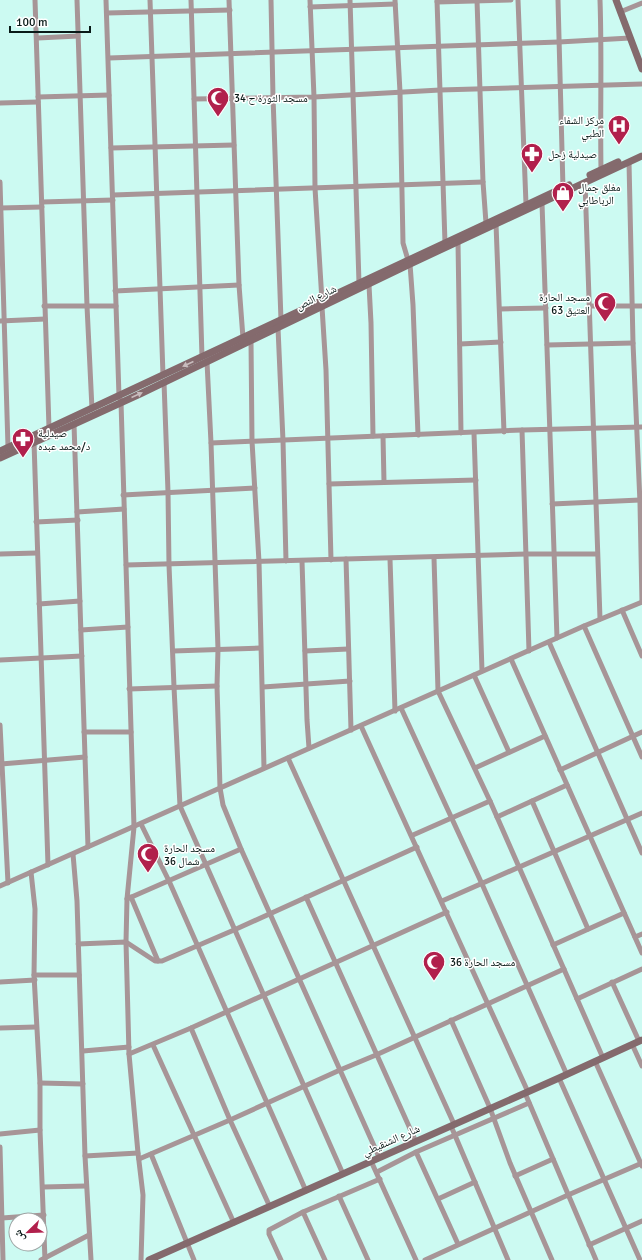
<svg xmlns="http://www.w3.org/2000/svg" width="642" height="1260" viewBox="0 0 642 1260" font-family="Signika,'Noto Naskh Arabic',sans-serif">
<rect width="100%" height="100%" fill="#ccfaf2"/>
<g fill="none" stroke-linecap="round" stroke-linejoin="round">
<g stroke="#a79597" stroke-width="5">
<path d="M 35,0 L 49,428"/>
<path d="M 77,0 L 87,306 L 92,409"/>
<path d="M 106,0 L 119,396 L 121,402 L 134,827 L 127,899 L 126,942 L 129,1054 L 138,1153 L 143,1195 L 141,1260"/>
<path d="M 150,0 L 163,375"/>
<path d="M 191,0 L 202,357"/>
<path d="M 229,0 L 239,285 L 243,338"/>
<path d="M 271,0 L 273,97 L 281,320"/>
<path d="M 310,0 L 314,97 L 315,188 L 322,301"/>
<path d="M 350,0 L 359,283"/>
<path d="M 395,0 L 400,92 L 403,243 L 408,260"/>
<path d="M 437,0 L 445,243"/>
<path d="M 477,0 L 483,182 L 486,223"/>
<path d="M 518,0 L 526,204"/>
<path d="M 558,0 L 563,188"/>
<path d="M 600,0 C 602,56 600,113 601,169"/>
<path d="M 437,2 L 511,0"/>
<path d="M 310,7 L 395,4"/>
<path d="M 620,12 L 642,3"/>
<path d="M 107,13 L 230,10"/>
<path d="M 38,38 L 78,36"/>
<path d="M 109,58 L 559,42 L 630,38"/>
<path d="M 38,97 L 109,95"/>
<path d="M 194,99 L 314,97 L 440,90 L 642,84"/>
<path d="M 0,103 L 38,102"/>
<path d="M 111,148 L 234,145"/>
<path d="M 629,162 L 633,343 L 640,503 L 642,602"/>
<path d="M 0,182 L 8,447"/>
<path d="M 585,182 L 600,619"/>
<path d="M 113,195 L 483,182"/>
<path d="M 42,202 L 113,200"/>
<path d="M 542,203 L 557,638"/>
<path d="M 0,208 L 42,207"/>
<path d="M 496,224 L 504,432"/>
<path d="M 458,242 L 461,433"/>
<path d="M 410,264 L 413,305 L 418,435"/>
<path d="M 369,285 L 371,323 L 373,436"/>
<path d="M 115,291 L 239,285"/>
<path d="M 44,306 L 116,306"/>
<path d="M 590,306 L 642,306"/>
<path d="M 322,307 L 326,370 L 331,560"/>
<path d="M 500,309 L 546,308"/>
<path d="M 0,321 L 45,319"/>
<path d="M 278,328 L 283,441 L 286,561"/>
<path d="M 251,341 L 252,441 L 259,562 L 264,768"/>
<path d="M 460,344 L 501,342"/>
<path d="M 547,345 L 633,343"/>
<path d="M 207,362 L 211,443 L 218,649 L 217,686 L 220,788 L 223,805 L 241,849 L 379,1157"/>
<path d="M 164,382 L 168,492 L 169,565 L 174,687 L 180,806 L 343,1174"/>
<path d="M 74,424 L 88,847"/>
<path d="M 522,430 L 529,651"/>
<path d="M 474,433 L 482,671"/>
<path d="M 383,436 L 384,482"/>
<path d="M 34,442 L 48,865"/>
<path d="M 211,443 L 522,430 L 642,427"/>
<path d="M 329,484 L 476,480"/>
<path d="M 123,495 L 255,488"/>
<path d="M 552,504 L 640,500"/>
<path d="M 77,512 L 124,509"/>
<path d="M 36,522 L 78,520"/>
<path d="M 0,554 L 37,553"/>
<path d="M 434,558 L 438,691 L 490,801 L 603,1058"/>
<path d="M 346,559 L 351,730"/>
<path d="M 390,559 L 395,711"/>
<path d="M 302,561 L 307,720 L 309,748"/>
<path d="M 126,565 L 526,554 L 597,554"/>
<path d="M 39,604 L 80,601"/>
<path d="M 622,610 L 642,656"/>
<path d="M 584,626 L 642,757"/>
<path d="M 81,630 L 128,627"/>
<path d="M 549,642 L 642,853"/>
<path d="M 173,651 L 260,648"/>
<path d="M 305,651 L 348,649"/>
<path d="M 511,659 L 642,953"/>
<path d="M 0,660 L 82,656"/>
<path d="M 474,675 L 509,752"/>
<path d="M 263,687 L 350,681"/>
<path d="M 129,689 L 217,686"/>
<path d="M 401,708 L 482,884 L 567,1075"/>
<path d="M 0,725 L 8,883"/>
<path d="M 361,726 L 528,1092"/>
<path d="M 84,732 L 131,732"/>
<path d="M 288,758 L 454,1124"/>
<path d="M 1,764 L 85,757"/>
<path d="M 475,768 L 545,736"/>
<path d="M 560,770 L 642,732"/>
<path d="M 532,801 L 588,929"/>
<path d="M 497,817 L 567,785"/>
<path d="M 141,824 L 169,881 L 306,1191"/>
<path d="M 413,835 L 490,801"/>
<path d="M 73,854 L 77,901 L 85,1156 L 91,1260"/>
<path d="M 31,872 L 35,909 L 34,975 L 40,1083 L 40,1130 L 45,1260"/>
<path d="M 0,886 L 584,626 L 642,602"/>
<path d="M 131,897 L 158,961"/>
<path d="M 306,897 L 416,1142"/>
<path d="M 127,899 L 241,849"/>
<path d="M 442,901 L 642,813"/>
<path d="M 635,937 L 642,934"/>
<path d="M 78,944 L 126,942 L 155,961 L 162,961 L 234,930 L 417,847"/>
<path d="M 553,945 L 624,913"/>
<path d="M 34,975 L 79,975"/>
<path d="M 0,982 L 35,980"/>
<path d="M 612,982 L 639,1041"/>
<path d="M 577,999 L 642,969"/>
<path d="M 451,1020 L 490,1108 L 510,1163 L 552,1260"/>
<path d="M 0,1028 L 36,1027"/>
<path d="M 191,1028 L 230,1120 L 270,1207"/>
<path d="M 632,1044 L 642,1066"/>
<path d="M 153,1045 L 234,1223"/>
<path d="M 83,1051 L 129,1047"/>
<path d="M 129,1054 L 191,1028 L 447,912"/>
<path d="M 595,1061 L 642,1166"/>
<path d="M 559,1078 L 640,1260"/>
<path d="M 40,1083 L 83,1084"/>
<path d="M 525,1093 L 596,1260"/>
<path d="M 451,1126 L 508,1260"/>
<path d="M 0,1134 L 40,1130"/>
<path d="M 0,1147 L 3,1260"/>
<path d="M 416,1152 L 458,1244"/>
<path d="M 151,1154 L 194,1260"/>
<path d="M 85,1156 L 138,1153"/>
<path d="M 139,1159 L 230,1120 L 340,1070 L 376,1055 L 564,969"/>
<path d="M 371,1161 L 416,1260"/>
<path d="M 377,1172 L 416,1152 L 529,1103"/>
<path d="M 515,1176 L 553,1159"/>
<path d="M 43,1187 L 86,1186"/>
<path d="M 339,1196 L 368,1260"/>
<path d="M 438,1199 L 475,1182"/>
<path d="M 303,1212 L 325,1260"/>
<path d="M 2,1218 L 44,1215"/>
<path d="M 589,1245 L 642,1221"/>
<path d="M 41,1260 L 89,1235"/>
<path d="M 281,1260 L 269,1234 L 269,1230 L 303,1212 L 380,1179"/>
<path d="M 425,1260 L 568,1195 L 642,1163"/>
</g>
<g stroke="#846a6d" stroke-width="7">
<path d="M 616,0 L 642,69"/>
<path d="M 590,175 L 618,162"/>
<path d="M 0,451 L 569,185"/>
<path d="M 0,458 L 140,394 L 410,264 L 642,156"/>
<path d="M 149,1260 L 559,1078 L 642,1040"/>
</g>
</g>
<defs><path id="oneway-solid" d="M-6-.8H1V-3.2L6.5 0L1 3.2V.8H-6Z"/></defs>
<g fill="#c8bcbd">
<use href="#oneway-solid" transform="translate(188 364) rotate(155)"/>
<use href="#oneway-solid" transform="translate(137 395) rotate(-24)"/>
</g>
<defs>
<g id="mosque-pin" transform="scale(1.15)"><path d="M0 17L-7.5 6A9.5 9.5 0 1 1 7.5 6Z" fill="#b1204c" stroke="#fff"/><path d="M3.5-4.9A6 6 0 1 0 3.5 4.9A5 5 0 1 1 3.5-4.9Z" fill="#fff"/></g>
<g id="hospital-pin" transform="scale(1.15)"><path d="M0 17L-7.5 6A9.5 9.5 0 1 1 7.5 6Z" fill="#b1204c" stroke="#fff"/><path d="M-5-5h3v3.5h4V-5h3V5h-3V1.5h-4V5h-3Z" fill="#fff"/></g>
<g id="pharmacy-pin" transform="scale(1.15)"><path d="M0 17L-7.5 6A9.5 9.5 0 1 1 7.5 6Z" fill="#b1204c" stroke="#fff"/><path d="M-2-6h4v4h4v4h-4v4h-4v-4h-4v-4h4Z" fill="#fff"/></g>
<g id="shop-pin" transform="scale(1.15)"><path d="M0 17L-7.5 6A9.5 9.5 0 1 1 7.5 6Z" fill="#b1204c" stroke="#fff"/><path d="M-5-2.5h2.3a2.7 3.5 0 0 1 5.4 0H5L5.5 6h-11ZM-1.5-2.5h3a1.5 2.3 0 0 0-3 0Z" fill="#fff"/></g>
</defs>
<g fill-rule="evenodd">
<use href="#mosque-pin" x="218" y="98"/>
<use href="#hospital-pin" x="619" y="126"/>
<use href="#pharmacy-pin" x="532" y="154"/>
<use href="#shop-pin" x="563" y="193"/>
<use href="#mosque-pin" x="605" y="303"/>
<use href="#pharmacy-pin" x="23" y="439"/>
<use href="#mosque-pin" x="148" y="854"/>
<use href="#mosque-pin" x="434" y="962"/>
</g>
<g text-anchor="middle" stroke-width="3" stroke-linejoin="round" paint-order="stroke">
<g font-size="11" fill="#091a18" stroke="#fff" text-anchor="start">
<text x="234" y="102">مسجد الثورة ح 34</text>
<text x="604" y="124" text-anchor="end">مركز الشفاء<tspan x="604" dy="13">الطبي</tspan></text>
<text x="548" y="158">صيدلية زحل</text>
<text x="578" y="191">مغلق جمال<tspan x="578" dy="13">الرباطابي</tspan></text>
<text x="590" y="301" text-anchor="end">مسجد الحارة<tspan x="590" dy="13">63 العتيق</tspan></text>
<text x="38" y="437">صيدلية<tspan x="38" dy="13">د/محمد عبده</tspan></text>
<text x="164" y="852">مسجد الحارة<tspan x="164" dy="13">36 شمال</tspan></text>
<text x="450" y="966">مسجد الحارة 36</text>
</g>
<g font-size="11" fill="#091a18" stroke="#fff">
<text transform="translate(316 297) rotate(-26)" y="4">شارع النص</text>
<text transform="translate(391 1140) rotate(-24)" y="4">شارع الشنقيطي</text>
</g>
</g>
<g transform="translate(28 1232) rotate(247)"><circle r="19" fill="#ffffff" stroke="#9da3a3"/>
<path d="M0-3L7 15L0 10L-7 15Z" fill="#b1204c"/>
<text y="-6" font-size="11" font-weight="bold" text-anchor="middle" fill="#091a18">ش</text>
</g>
<path d="M10 26v6h80v-6" fill="none" stroke="#091a18" stroke-width="2"/>
<text x="16" y="26" font-size="12" fill="#091a18" stroke="#ffffff" stroke-width="3" paint-order="stroke">100 m</text>
</svg>
